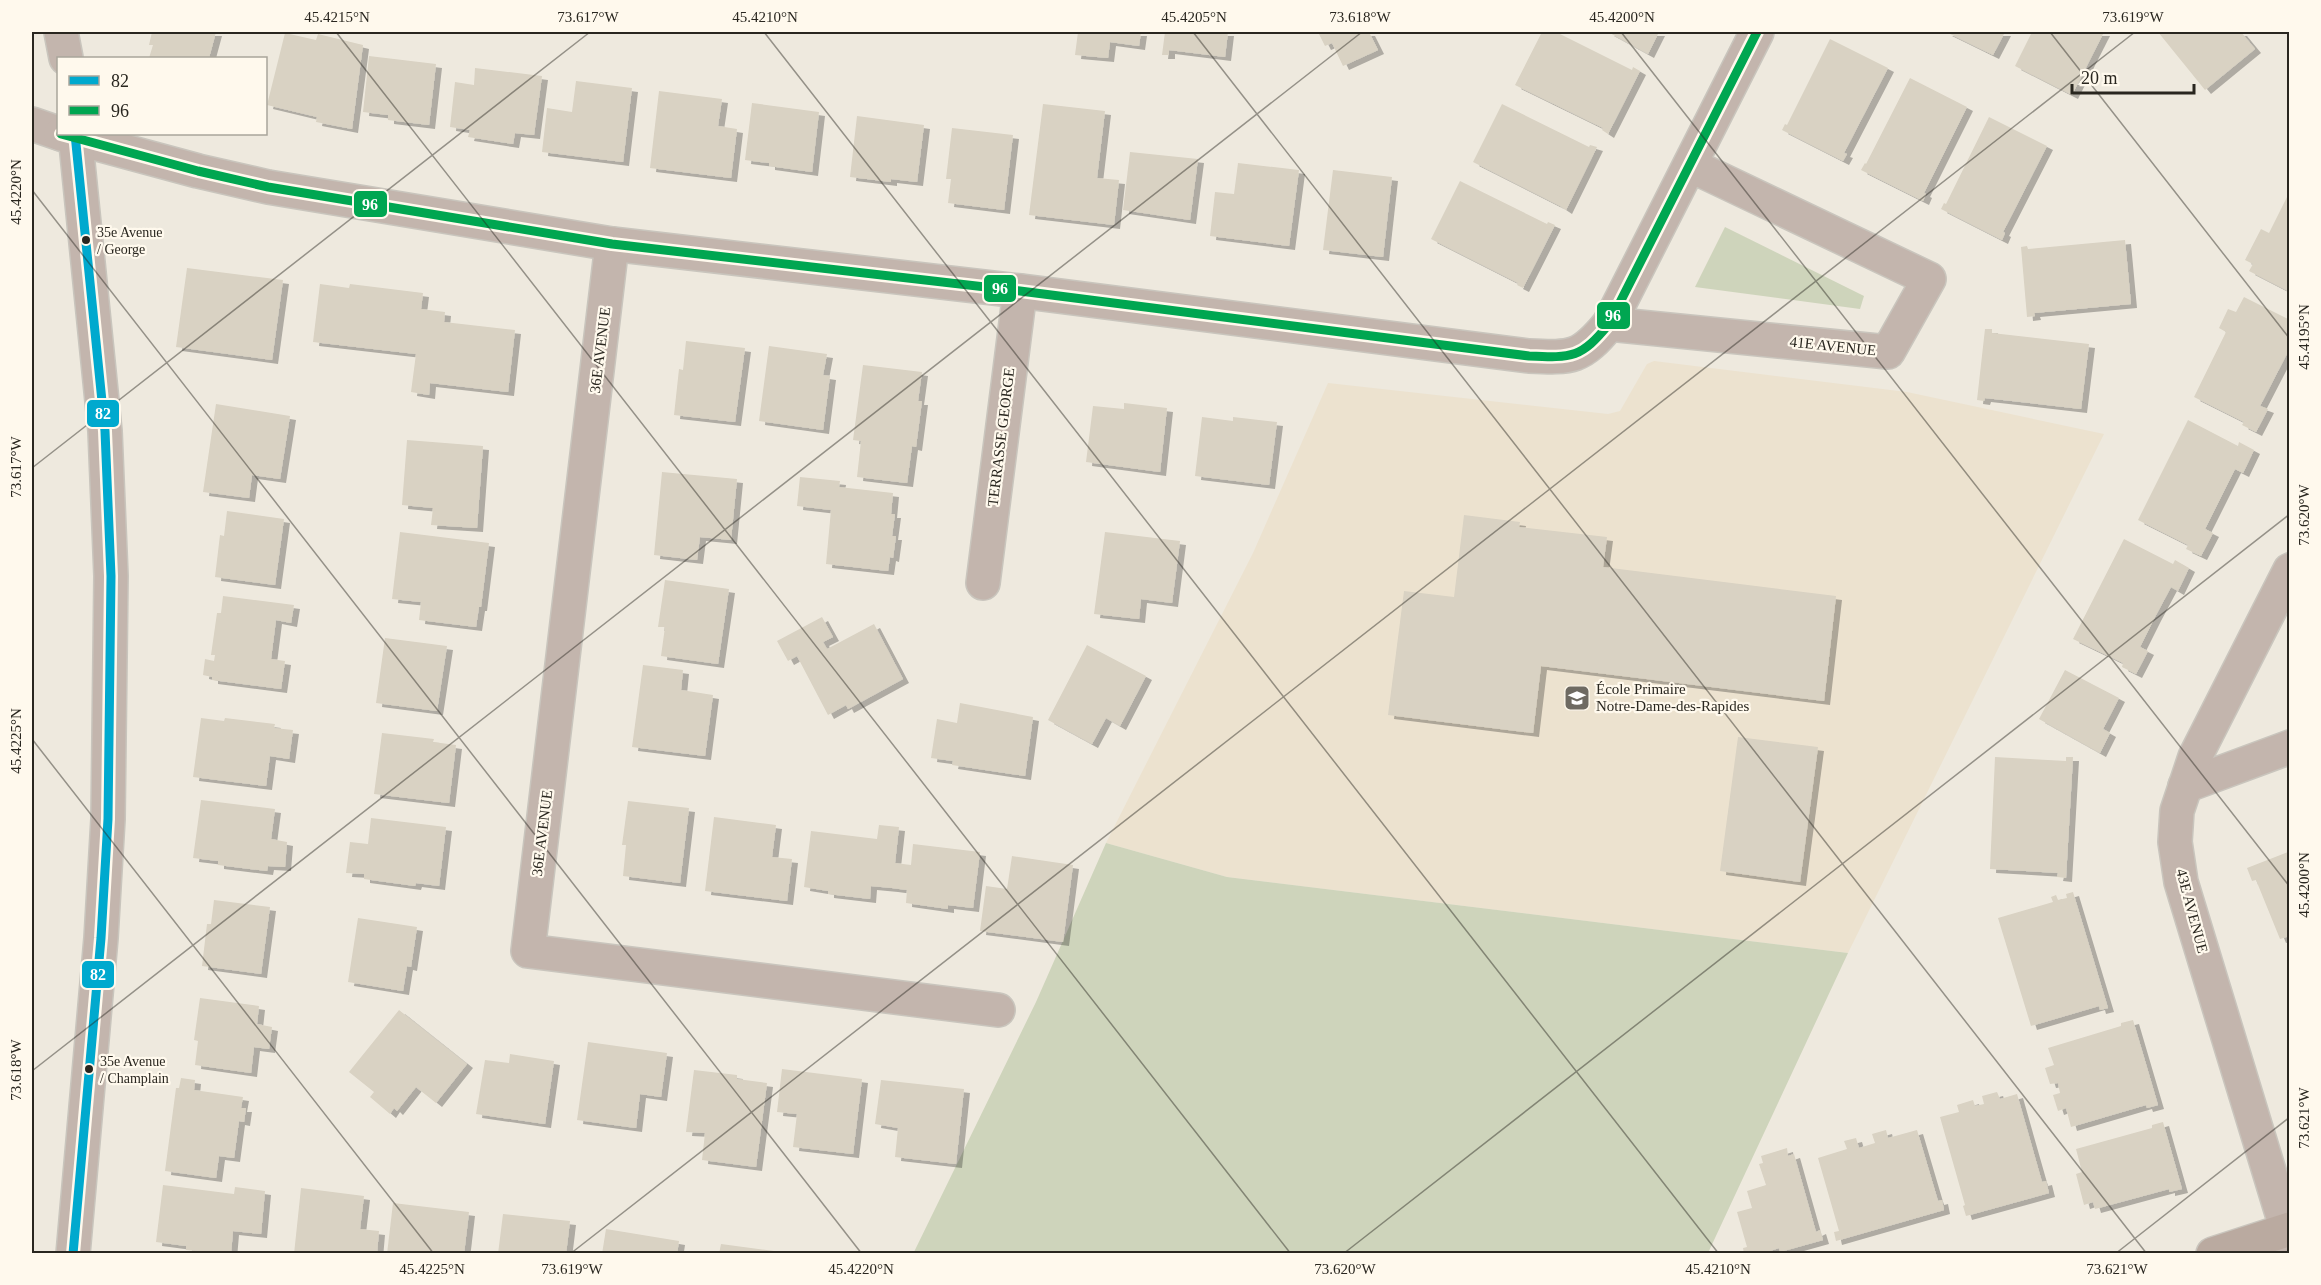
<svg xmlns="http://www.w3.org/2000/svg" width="2321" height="1285" viewBox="0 0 2321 1285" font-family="'Times New Roman',serif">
<defs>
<filter id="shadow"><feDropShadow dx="6" dy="4" stdDeviation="0" flood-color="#0004"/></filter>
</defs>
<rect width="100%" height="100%" fill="#eee9de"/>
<path fill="#ece2cf" d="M 1654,361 L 1907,392 L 2104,434 L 1848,953 L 1227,877 L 1106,843 L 1253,553 L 1328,383 L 1608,414 L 1620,411 L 1647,364 Z"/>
<g fill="#ced4bb">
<path d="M 1725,227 L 1864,296 L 1860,309 L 1695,287 Z"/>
<path d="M 1106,843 L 1227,877 L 1848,953 L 1708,1253 L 913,1254 L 1036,1002 Z"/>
</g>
<g fill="#d9d2c3" filter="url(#shadow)">
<path d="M 152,32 L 216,32 L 209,58 L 149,58 L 153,45 L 149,45 Z"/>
<path d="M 1078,32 L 1141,32 L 1139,46 L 1110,42 L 1108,58 L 1075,55 Z"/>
<path d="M 1165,32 L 1228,32 L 1225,57 L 1169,50 L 1169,55 L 1162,55 Z"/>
<path d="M 1318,32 L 1369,32 L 1378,50 L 1343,66 L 1332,43 L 1325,46 Z"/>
<path d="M 1542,32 L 1556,32 L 1632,70 L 1633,67 L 1640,71 L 1608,134 L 1602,130 L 1603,128 L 1515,85 Z"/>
<path d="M 1608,32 L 1659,32 L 1648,54 Z"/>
<path d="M 1946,32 L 2005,32 L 1993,55 Z"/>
<path d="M 2032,32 L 2104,32 L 2072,95 L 2015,66 Z"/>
<path d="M 2158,32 L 2241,32 L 2255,49 L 2205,90 Z"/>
<path d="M 285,33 L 316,40 L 318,34 L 363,45 L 352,129 L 316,122 L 317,117 L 267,105 Z"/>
<path d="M 1830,39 L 1888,68 L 1844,153 L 1847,154 L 1843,161 L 1782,130 L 1785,124 L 1787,125 Z"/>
<path d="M 369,56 L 436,64 L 429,125 L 388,120 L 388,115 L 363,112 Z"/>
<path d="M 475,68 L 542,76 L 534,135 L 515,133 L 513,144 L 468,137 L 470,130 L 450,127 L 455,82 L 474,85 Z"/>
<path d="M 1910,78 L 1967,107 L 1924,193 L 1926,194 L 1923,201 L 1861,170 L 1865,163 L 1866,164 Z"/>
<path d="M 576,81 L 632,88 L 623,162 L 542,152 L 547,108 L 572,112 Z"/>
<path d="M 659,91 L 722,99 L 718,126 L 737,129 L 731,178 L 650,168 Z"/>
<path d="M 752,103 L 819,112 L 812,172 L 769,166 L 769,163 L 745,160 Z"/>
<path d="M 1043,104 L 1105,111 L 1097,178 L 1119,180 L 1114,225 L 1029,215 Z"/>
<path d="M 1502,104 L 1589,147 L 1590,145 L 1597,147 L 1566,210 L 1560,206 L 1473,162 Z"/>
<path d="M 857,116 L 924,125 L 917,182 L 891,179 L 891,182 L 850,177 Z"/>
<path d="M 1989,117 L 2047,146 L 2003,232 L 2005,233 L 2002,240 L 1941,209 L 1944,203 L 1946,204 Z"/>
<path d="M 952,128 L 1013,135 L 1004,210 L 948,203 L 951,179 L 946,179 Z"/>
<path d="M 1130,152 L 1198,159 L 1190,220 L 1123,210 Z"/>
<path d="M 1238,163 L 1299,170 L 1289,246 L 1210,236 L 1215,192 L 1234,194 Z"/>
<path d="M 1333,170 L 1392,177 L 1383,257 L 1323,250 Z"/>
<path d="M 1460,181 L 1547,224 L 1548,222 L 1555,225 L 1523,288 L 1517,285 L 1518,283 L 1431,239 Z"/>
<path d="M 2290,191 L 2290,292 L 2249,271 L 2253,264 L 2245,260 L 2261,229 L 2269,233 Z"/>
<path d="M 2125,240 L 2131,304 L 2034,313 L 2035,316 L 2027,317 L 2021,247 L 2027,246 L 2028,249 Z"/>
<path d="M 187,268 L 283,280 L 272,360 L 176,347 Z"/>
<path d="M 320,284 L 349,288 L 350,284 L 423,293 L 421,309 L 445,312 L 444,322 L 515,330 L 508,392 L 430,383 L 429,395 L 411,392 L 416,354 L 313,342 Z"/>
<path d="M 2244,297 L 2290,320 L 2290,348 L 2260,406 L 2268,409 L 2256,432 L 2242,425 L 2244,422 L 2194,397 L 2226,332 L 2219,328 L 2228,309 L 2236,312 Z"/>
<path d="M 1985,329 L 1992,329 L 1992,333 L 2089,344 L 2081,409 L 1985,398 L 1984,401 L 1977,400 Z"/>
<path d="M 686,341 L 745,348 L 735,422 L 674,415 L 679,369 L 683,370 Z"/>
<path d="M 769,346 L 827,354 L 823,375 L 830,376 L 823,430 L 759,421 Z"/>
<path d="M 863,365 L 922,372 L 918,401 L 922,401 L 916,447 L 912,446 L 907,483 L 857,477 L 861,441 L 853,440 Z"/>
<path d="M 1124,403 L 1167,408 L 1160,472 L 1086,462 L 1093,406 L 1124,409 Z"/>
<path d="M 216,404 L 290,416 L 280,479 L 252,475 L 249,498 L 203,492 Z"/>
<path d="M 1202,417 L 1233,421 L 1233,417 L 1277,422 L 1269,485 L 1195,476 Z"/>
<path d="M 2188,420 L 2238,446 L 2239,442 L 2254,450 L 2243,473 L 2235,469 L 2205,529 L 2213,533 L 2201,556 L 2186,549 L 2188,545 L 2138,520 Z"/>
<path d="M 407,440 L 483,446 L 477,528 L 431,525 L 433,508 L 402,505 Z"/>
<path d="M 662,472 L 737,479 L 731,540 L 700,537 L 697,560 L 654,555 Z"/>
<path d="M 800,477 L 840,481 L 839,487 L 893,493 L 891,514 L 895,514 L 892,536 L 896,536 L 893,558 L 890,557 L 888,571 L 826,564 L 831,510 L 797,506 Z"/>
<path d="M 227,511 L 284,519 L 275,585 L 215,577 L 220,535 L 224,536 Z"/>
<path d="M 1464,515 L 1520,522 L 1519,527 L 1607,537 L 1603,567 L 1836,596 L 1824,701 L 1541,666 L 1533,733 L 1388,715 L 1404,591 L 1454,597 Z"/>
<path d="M 400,532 L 489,543 L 481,607 L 479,607 L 476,627 L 419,620 L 421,602 L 392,599 Z"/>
<path d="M 1105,532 L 1180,541 L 1172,603 L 1141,599 L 1139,619 L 1094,614 Z"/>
<path d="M 2124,539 L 2173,564 L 2175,560 L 2189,568 L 2178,591 L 2171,587 L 2155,617 L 2140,647 L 2148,651 L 2136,674 L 2122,667 L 2123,663 L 2073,639 Z"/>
<path d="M 665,580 L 729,589 L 718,664 L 661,656 L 665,627 L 658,627 Z"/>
<path d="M 223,596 L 294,605 L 291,623 L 276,620 L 271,659 L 285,661 L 281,689 L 212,680 L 212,677 L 203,675 L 205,659 L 214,661 L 215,655 L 211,655 L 217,613 L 221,613 Z"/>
<path d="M 822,617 L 833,637 L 823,642 L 827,649 L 874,624 L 903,679 L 848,709 L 846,705 L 828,715 L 797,656 L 788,661 L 777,641 Z"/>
<path d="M 385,638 L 447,646 L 437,711 L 376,703 Z"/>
<path d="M 1087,645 L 1146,676 L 1120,726 L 1106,718 L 1092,744 L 1048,720 Z"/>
<path d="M 643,665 L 683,670 L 681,690 L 713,695 L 705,756 L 632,747 Z"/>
<path d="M 2065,670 L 2119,698 L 2103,729 L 2110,733 L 2100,753 L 2039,719 Z"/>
<path d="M 960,703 L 1033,717 L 1025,776 L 952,765 L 953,761 L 931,758 L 937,719 L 957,723 Z"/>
<path d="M 201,718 L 224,721 L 225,718 L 275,724 L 274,728 L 293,730 L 289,759 L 270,756 L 266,786 L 193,777 Z"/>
<path d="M 382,733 L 434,739 L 433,742 L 456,745 L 449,803 L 374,794 Z"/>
<path d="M 1738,737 L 1818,747 L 1800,882 L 1720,871 Z"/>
<path d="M 1995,757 L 2066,761 L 2066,757 L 2073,757 L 2066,878 L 2057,877 L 2058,873 L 1990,869 Z"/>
<path d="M 201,800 L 275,809 L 271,839 L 287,842 L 285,867 L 268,866 L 267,871 L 218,865 L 218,861 L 193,858 Z"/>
<path d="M 628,801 L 689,808 L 680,883 L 623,876 L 626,845 L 622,845 Z"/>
<path d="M 714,817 L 776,825 L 772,857 L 792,859 L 787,901 L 705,891 Z"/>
<path d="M 371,818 L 446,827 L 439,886 L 416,883 L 415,886 L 364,879 L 364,874 L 346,873 L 350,842 L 368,844 Z"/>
<path d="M 879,825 L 899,827 L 895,863 L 911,865 L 913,844 L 980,852 L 973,908 L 948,905 L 948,909 L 906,903 L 907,890 L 892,888 L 871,886 L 870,899 L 828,894 L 828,891 L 804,887 L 811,831 L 877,839 Z"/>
<path d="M 2288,852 L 2290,936 L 2280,939 L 2256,880 L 2252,881 L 2247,868 Z"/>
<path d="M 1012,856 L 1073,865 L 1063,942 L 980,931 L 986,886 L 1007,889 Z"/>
<path d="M 2073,892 L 2108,1008 L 2100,1010 L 2099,1006 L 2031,1026 L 1998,918 L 2053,902 L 2051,897 L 2056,895 L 2058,900 L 2067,898 L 2066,894 Z"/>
<path d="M 214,900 L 270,907 L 261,974 L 202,966 L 207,924 L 211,924 Z"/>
<path d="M 358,918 L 417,927 L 411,967 L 407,966 L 403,991 L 348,982 Z"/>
<path d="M 200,998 L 259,1006 L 257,1024 L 272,1027 L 269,1049 L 254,1047 L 251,1073 L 195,1065 L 198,1041 L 194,1040 Z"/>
<path d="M 399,1010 L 467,1064 L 436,1103 L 416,1087 L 397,1111 L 394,1108 L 390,1114 L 370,1097 L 374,1092 L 349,1072 Z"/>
<path d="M 2133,1020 L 2158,1105 L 2147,1108 L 2146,1105 L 2071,1127 L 2066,1108 L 2058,1111 L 2053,1095 L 2060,1093 L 2058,1083 L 2050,1084 L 2045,1068 L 2054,1065 L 2048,1048 L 2121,1026 L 2121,1023 Z"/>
<path d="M 588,1042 L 667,1053 L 661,1097 L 640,1094 L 636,1128 L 577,1120 Z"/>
<path d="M 510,1054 L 554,1061 L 545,1124 L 476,1114 L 485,1060 L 509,1063 Z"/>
<path d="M 782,1069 L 862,1079 L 853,1154 L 793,1147 L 797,1114 L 777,1112 Z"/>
<path d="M 694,1070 L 737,1075 L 737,1079 L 767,1083 L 756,1167 L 702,1160 L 705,1133 L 686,1132 Z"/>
<path d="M 181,1078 L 195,1080 L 194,1090 L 243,1097 L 241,1108 L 246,1108 L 244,1122 L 239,1121 L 234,1158 L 219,1156 L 216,1178 L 165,1171 L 176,1088 L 179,1088 Z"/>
<path d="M 881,1080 L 964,1089 L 956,1164 L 895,1157 L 898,1128 L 875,1124 Z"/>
<path d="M 1997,1092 L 2000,1099 L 2017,1094 L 2042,1182 L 2046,1181 L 2049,1193 L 1966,1216 L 1963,1206 L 1965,1205 L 1940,1117 L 1959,1112 L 1957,1105 L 1973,1100 L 1975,1106 L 1984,1104 L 1982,1096 Z"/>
<path d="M 2163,1122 L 2182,1189 L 2169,1192 L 2169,1189 L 2095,1209 L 2093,1202 L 2084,1205 L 2076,1174 L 2082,1172 L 2076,1149 L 2152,1128 L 2152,1125 Z"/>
<path d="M 1886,1130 L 1888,1138 L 1917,1130 L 1938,1201 L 1942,1200 L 1944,1210 L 1836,1241 L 1834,1232 L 1839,1231 L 1818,1158 L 1847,1149 L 1844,1141 L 1856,1138 L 1859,1148 L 1875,1143 L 1872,1134 Z"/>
<path d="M 1787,1148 L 1788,1156 L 1794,1154 L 1816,1232 L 1820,1230 L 1823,1240 L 1780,1252 L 1779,1248 L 1761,1254 L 1744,1254 L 1743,1248 L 1747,1247 L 1737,1212 L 1752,1208 L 1747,1191 L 1766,1185 L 1759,1164 L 1763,1163 L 1761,1156 Z"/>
<path d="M 163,1185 L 234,1194 L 235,1187 L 265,1191 L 261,1234 L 233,1231 L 231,1254 L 186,1250 L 186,1246 L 156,1242 Z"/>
<path d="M 301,1188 L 364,1196 L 360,1229 L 379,1231 L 377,1254 L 294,1254 Z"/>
<path d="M 393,1203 L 469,1212 L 464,1254 L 387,1254 Z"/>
<path d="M 503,1214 L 570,1221 L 566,1254 L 498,1254 Z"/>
<path d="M 606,1229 L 679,1241 L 677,1254 L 602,1254 Z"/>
<path d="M 721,1244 L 782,1252 L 782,1254 L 719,1254 Z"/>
</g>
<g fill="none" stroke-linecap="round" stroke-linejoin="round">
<g stroke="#c9c5bd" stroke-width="20">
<path id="service" d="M 2284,1254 L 2287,1230 L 2289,1232"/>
</g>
<g stroke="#c9c5bd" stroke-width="36">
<g id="minor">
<path d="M 61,32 L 66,58"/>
<path d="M 32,124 L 58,133"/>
<path d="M 61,134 L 198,171 L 268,187 L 612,244 L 1020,291 L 1529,356 C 1573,358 1581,358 1609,324 L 1757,32"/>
<path d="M 612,244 L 528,951 L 998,1010"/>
<path d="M 1609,324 L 1888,352 L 1929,279 L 1690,165"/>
<path d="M 983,583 L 1020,291"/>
<path d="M 2185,786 L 2290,747"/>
<path d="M 2287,1230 L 2181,882 L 2175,842 L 2177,811 L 2195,757 L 2290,570"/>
<path d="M 73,1254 L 101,938 L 108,819 L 111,576 L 105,431 L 75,134"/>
</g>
</g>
<g stroke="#c9c5bd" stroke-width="36">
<path id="secondary" d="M 2213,1254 L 2290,1229"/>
</g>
<use href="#service" stroke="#c3b5ad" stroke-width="16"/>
<use href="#minor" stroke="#c3b5ad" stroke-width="33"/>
<use href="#secondary" stroke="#baaaa0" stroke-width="33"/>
<g stroke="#fff9ed" stroke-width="14">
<path id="bus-1" d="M 73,1254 L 101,938 L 108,819 L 111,576 L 105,431 L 75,134"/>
</g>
<g stroke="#fff9ed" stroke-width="14">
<path id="bus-2" d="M 61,134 L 198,171 L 268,187 L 612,244 L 1020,291 L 1529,356 C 1573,358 1581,358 1609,324 L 1757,32"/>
</g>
<use href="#bus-1" stroke="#00a9ce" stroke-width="9"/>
<use href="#bus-2" stroke="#00a651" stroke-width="9"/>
</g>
<path fill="none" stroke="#29261f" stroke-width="1.5" stroke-opacity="0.45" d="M 336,32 L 1291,1254M 764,32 L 1719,1254M 1193,32 L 2147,1254M 1621,32 L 2290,887M 2050,32 L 2290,339M 32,190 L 862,1254M 32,468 L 590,32M 32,739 L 434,1254M 32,1071 L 1362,32M 570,1254 L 2135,32M 1343,1254 L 2290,514M 2115,1254 L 2290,1117"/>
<defs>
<g id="school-square" transform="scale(1.35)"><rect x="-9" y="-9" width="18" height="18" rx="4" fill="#6e6a62" stroke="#fff9ed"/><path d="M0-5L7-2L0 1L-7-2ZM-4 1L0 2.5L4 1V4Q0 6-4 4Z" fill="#fff"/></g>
</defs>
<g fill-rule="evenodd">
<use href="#school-square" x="1577" y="698"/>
</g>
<g fill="#29261f" stroke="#fff9ed" stroke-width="2">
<circle cx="86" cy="240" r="5"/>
<circle cx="89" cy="1069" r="5"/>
</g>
<g text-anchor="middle" stroke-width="4.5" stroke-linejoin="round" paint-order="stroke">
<g font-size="14" fill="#29261f" stroke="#fff9ed" text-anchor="start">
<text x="97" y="237">35e Avenue<tspan x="97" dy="17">/ George</tspan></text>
<text x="100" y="1066">35e Avenue<tspan x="100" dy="17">/ Champlain</tspan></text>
</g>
<g font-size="15" fill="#29261f" stroke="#fff9ed">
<text transform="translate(1833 346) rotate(6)" y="5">41E AVENUE</text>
<text transform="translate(600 350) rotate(-83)" y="5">36E AVENUE</text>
<text transform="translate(1001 437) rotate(-83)" y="5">TERRASSE GEORGE</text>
<text transform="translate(542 833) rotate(-83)" y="5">36E AVENUE</text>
<text transform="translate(2192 911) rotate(75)" y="5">43E AVENUE</text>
</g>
<g font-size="15" fill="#29261f" stroke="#fff9ed" text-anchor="start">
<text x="1596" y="694">École Primaire<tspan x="1596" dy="17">Notre-Dame-des-Rapides</tspan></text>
</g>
</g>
<g stroke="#fff9ed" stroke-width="2">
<rect x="353" y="190" width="35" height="28" rx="6" fill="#00a651"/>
<rect x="983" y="274" width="34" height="29" rx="6" fill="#00a651"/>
<rect x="1596" y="301" width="35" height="29" rx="6" fill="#00a651"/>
<rect x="86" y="399" width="34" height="29" rx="6" fill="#00a9ce"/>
<rect x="81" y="960" width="34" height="29" rx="6" fill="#00a9ce"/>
</g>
<g font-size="16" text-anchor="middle" font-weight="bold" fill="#fff">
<text x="370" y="210">96</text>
<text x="1000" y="294">96</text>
<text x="1613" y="321">96</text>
<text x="103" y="419">82</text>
<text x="98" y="980">82</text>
</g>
<rect width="2321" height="1285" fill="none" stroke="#fff9ed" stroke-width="66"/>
<rect x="57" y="57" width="210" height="78" fill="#fff9ed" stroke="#a9a59b" stroke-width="1.5"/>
<rect x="69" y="76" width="30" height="9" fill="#00a9ce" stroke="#a9a59b" stroke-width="1.5"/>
<text x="111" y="87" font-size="18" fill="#29261f">82</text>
<rect x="69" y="106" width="30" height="9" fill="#00a651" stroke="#a9a59b" stroke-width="1.5"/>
<text x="111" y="117" font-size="18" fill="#29261f">96</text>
<path d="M2072 84v9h122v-9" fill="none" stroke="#29261f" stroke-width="3"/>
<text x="2081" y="84" font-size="18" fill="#29261f" stroke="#fff9ed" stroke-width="4.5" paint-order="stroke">20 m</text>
<rect x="33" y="33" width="2255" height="1219" fill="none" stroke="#29261f" stroke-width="2"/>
<g font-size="15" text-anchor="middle" fill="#29261f">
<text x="337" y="22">45.4215°N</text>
<text x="588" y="22">73.617°W</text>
<text x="765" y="22">45.4210°N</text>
<text x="1194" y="22">45.4205°N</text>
<text x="1360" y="22">73.618°W</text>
<text x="1622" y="22">45.4200°N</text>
<text x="2133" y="22">73.619°W</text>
<text transform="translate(16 192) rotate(-90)" y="5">45.4220°N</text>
<text transform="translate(2304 337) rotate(-90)" y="5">45.4195°N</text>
<text transform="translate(16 467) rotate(-90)" y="5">73.617°W</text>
<text transform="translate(2304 515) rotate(-90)" y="5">73.620°W</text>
<text transform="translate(16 741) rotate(-90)" y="5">45.4225°N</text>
<text transform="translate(2304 885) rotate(-90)" y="5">45.4200°N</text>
<text transform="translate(16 1070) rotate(-90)" y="5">73.618°W</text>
<text transform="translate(2304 1118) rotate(-90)" y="5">73.621°W</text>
<text x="432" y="1274">45.4225°N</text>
<text x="572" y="1274">73.619°W</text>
<text x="861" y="1274">45.4220°N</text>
<text x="1345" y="1274">73.620°W</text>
<text x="1718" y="1274">45.4210°N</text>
<text x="2117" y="1274">73.621°W</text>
</g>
</svg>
